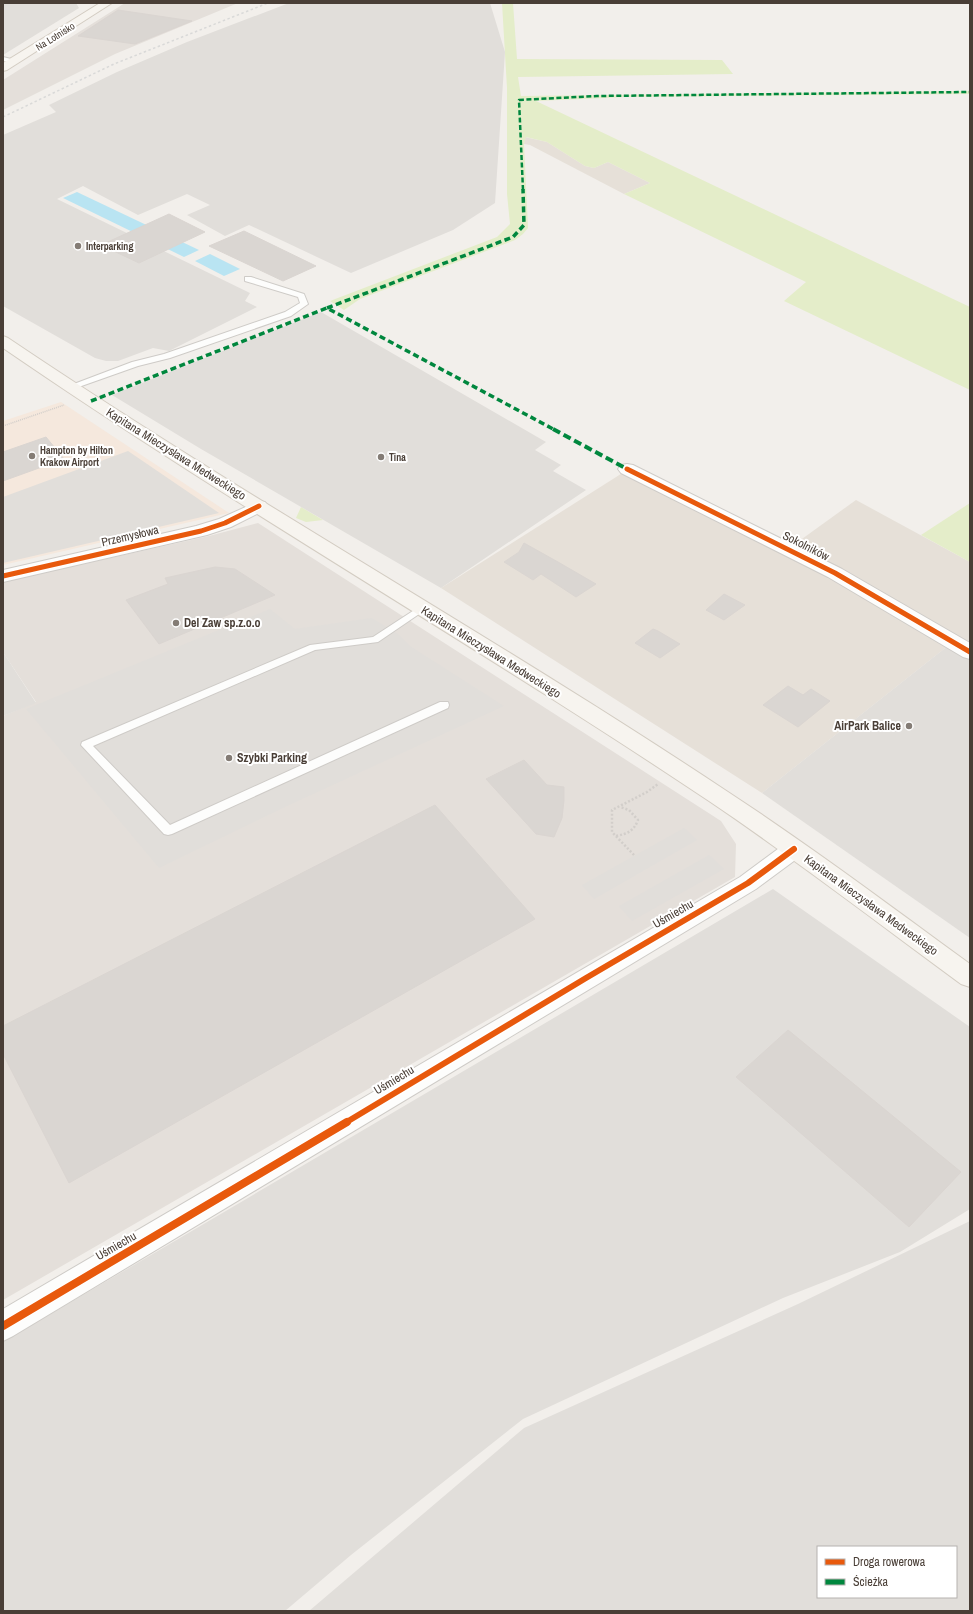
<svg xmlns="http://www.w3.org/2000/svg" width="973" height="1614" viewBox="0 0 973 1614" font-family="'Archivo Narrow',sans-serif">
<rect width="100%" height="100%" fill="#f2efeb"/>
<g fill="#e6e0d8">
<path d="M 525,137 L 547,142 L 585,166 L 594,168 L 608,162 L 650,183 L 624,194 L 530,145 L 524,144 Z"/>
<path d="M 624,472 L 836,579 L 949,645 L 762,793 L 441,588 Z"/>
<path d="M 856,500 L 970,562 L 970,645 L 795,544 Z"/>
</g>
<path fill="#f5e8dd" d="M 61,402 L 229,513 L 3,565 L 3,421 Z"/>
<g fill="#e4dfda">
<path d="M 125,3 L 238,3 L 115,54 L 3,110 L 3,80 Z"/>
<path d="M 258,523 L 721,821 L 736,844 L 735,877 L 3,1300 L 3,716 L 36,702 L 3,652 L 3,582 L 209,536 Z"/>
</g>
<g fill="#e4edc9">
<path d="M 502,3 L 513,3 L 517,59 L 722,60 L 733,74 L 518,77 L 521,96 L 970,91 L 970,94 L 627,97 L 536,101 L 970,307 L 970,390 L 784,301 L 806,282 L 624,194 L 650,183 L 608,162 L 594,168 L 585,166 L 547,142 L 526,137 L 524,144 L 528,228 L 523,234 L 515,240 L 360,299 L 344,310 L 330,301 L 497,237 L 510,224 L 507,194 L 507,88 Z"/>
<path d="M 970,503 L 970,562 L 921,535 Z"/>
<path d="M 301,507 L 323,520 L 306,522 L 296,518 Z"/>
</g>
<g fill="#e1deda" fill-rule="evenodd">
<path d="M 3,3 L 76,3 L 79,8 L 3,55 Z"/>
<path d="M 289,3 L 490,3 L 505,52 L 495,203 L 453,230 L 351,273 L 249,225 L 225,236 L 187,215 L 210,205 L 187,194 L 138,215 L 83,186 L 57,199 L 250,293 L 245,301 L 257,307 L 169,351 L 153,348 L 118,361 L 106,361 L 95,358 L 3,306 L 3,135 L 56,112 L 49,105 L 117,72 L 187,42 Z"/>
<path d="M 321,312 L 546,442 L 535,450 L 561,465 L 553,471 L 586,490 L 441,588 L 201,449 L 112,395 Z"/>
<path d="M 128,451 L 219,513 L 3,563 L 3,497 Z"/>
<path d="M 270,609 L 295,629 L 372,618 L 398,634 L 410,646 L 504,706 L 285,807 L 159,868 L 26,709 Z"/>
<path d="M 949,645 L 970,659 L 970,938 L 762,793 Z"/>
<path d="M 3,652 L 36,703 L 3,716 Z"/>
<path d="M 684,828 L 697,840 L 594,899 L 582,885 Z"/>
<path d="M 709,855 L 724,869 L 632,921 L 619,906 Z"/>
<path d="M 773,889 L 970,1027 L 970,1209 L 900,1252 L 783,1298 L 523,1419 L 351,1555 L 285,1611 L 3,1611 L 3,1342 Z"/>
<path d="M 970,1221 L 970,1611 L 309,1611 L 524,1428 L 798,1304 ZM 818,1547 L 956,1547 L 956,1597 L 818,1597 Z"/>
</g>
<g fill="#b9e4f2">
<path d="M 77,192 L 199,250 L 184,257 L 63,198 Z"/>
<path d="M 210,254 L 240,269 L 224,276 L 195,261 Z"/>
</g>
<g fill="#dad6d2" stroke="#dad5d1">
<path d="M 118,10 L 192,21 L 135,44 L 78,36 Z"/>
<path d="M 169,214 L 205,232 L 139,263 L 101,245 Z"/>
<path d="M 244,231 L 316,266 L 283,281 L 209,246 Z"/>
<path d="M 46,437 L 64,459 L 3,481 L 3,452 Z"/>
<path d="M 524,543 L 558,562 L 596,584 L 576,597 L 541,574 L 533,580 L 504,562 L 519,552 Z"/>
<path d="M 215,567 L 235,569 L 275,595 L 159,644 L 126,600 L 168,584 L 165,578 Z"/>
<path d="M 724,594 L 745,605 L 724,620 L 706,610 Z"/>
<path d="M 653,629 L 658,631 L 680,644 L 660,658 L 635,643 Z"/>
<path d="M 788,686 L 803,695 L 811,689 L 830,701 L 798,727 L 763,705 Z"/>
<path d="M 524,760 L 547,785 L 564,787 L 564,800 L 562,818 L 554,837 L 536,834 L 486,779 Z"/>
<path d="M 435,805 L 535,919 L 69,1183 L 3,1054 L 3,1026 Z"/>
<path d="M 788,1030 L 961,1172 L 909,1227 L 736,1077 Z"/>
</g>
<g fill="none" stroke-linecap="round" stroke-linejoin="round">
<g stroke="#cecbc7" stroke-width="2">
<g id="lane">
<path d="M 3,57 L 19,61 L 16,63 L 3,61 Z"/>
<path d="M 245,277 L 251,277 L 304,294 L 308,304 L 291,316 L 170,358 L 138,366 L 73,389 L 67,389 L 66,387 L 132,362 L 164,354 L 285,312 L 300,303 L 298,297 L 245,281 Z"/>
<path d="M 422,605 L 425,606 L 427,608 L 425,610 L 378,642 L 315,650 L 93,746 L 170,825 L 440,702 L 448,702 L 449,705 L 448,708 L 172,834 L 168,835 L 164,834 L 81,745 L 82,742 L 310,645 L 373,637 Z"/>
</g>
</g>
<g stroke="#cecbc7" stroke-width="2">
<g id="street">
<path d="M 627,464 L 633,465 L 842,569 L 970,643 L 970,659 L 963,657 L 828,577 L 621,473 L 618,469 L 621,465 Z"/>
<path d="M 259,501 L 265,502 L 268,506 L 265,510 L 231,527 L 207,535 L 3,582 L 3,570 L 196,526 L 219,519 Z"/>
<path d="M 794,840 L 802,843 L 805,849 L 802,855 L 756,889 L 13,1336 L 3,1341 L 3,1309 L 740,877 L 786,843 Z"/>
</g>
</g>
<g stroke="#d3ccc2" stroke-width="2">
<g id="secondary">
<path d="M 100,3 L 112,3 L 7,70 L 3,71 L 3,63 Z"/>
<path d="M 3,336 L 8,338 C 242,496 490,634 725,790 C 809,845 889,905 970,964 L 970,987 L 961,984 C 878,923 795,859 709,801 C 476,645 233,506 3,348 Z"/>
</g>
</g>
<path stroke="#d2ceca" stroke-width="1.5" stroke-dasharray="1 1" stroke-linecap="butt" d="M 3,426 L 64,405"/>
<g stroke="#d2ceca" stroke-width="2.5" stroke-dasharray="2 2" stroke-linecap="butt">
<path d="M 616,836 C 627,834 634,831 638,820 L 629,810 L 620,807"/>
<path d="M 634,855 L 612,832 L 612,810 L 647,792 L 658,784"/>
</g>
<use href="#lane" fill="#fdfdfc" fill-rule="evenodd"/>
<use href="#street" fill="#fdfdfc" fill-rule="evenodd"/>
<use href="#secondary" fill="#f7f4ef" fill-rule="evenodd"/>
<path stroke="#d9d9d8" stroke-width="1.5" stroke-dasharray="2.5 2.5" stroke-linecap="butt" d="M 3,117 L 114,64 L 268,3"/>
<path stroke="#00873e" stroke-width="2.5" stroke-dasharray="5 2.5" stroke-linecap="butt" d="M 523,190 L 519,100 L 597,96 L 970,92"/>
<g stroke="#00873e" stroke-width="3.5" stroke-dasharray="6 3.5" stroke-linecap="butt">
<path d="M 327,308 L 513,237 L 524,225 L 523,189"/>
<path d="M 91,401 L 327,308 L 555,430"/>
</g>
<path stroke="#00873e" stroke-width="4" stroke-dasharray="8 4" stroke-linecap="butt" d="M 553,429 L 627,469"/>
<g stroke="#fff" stroke-width="7">
<g id="cycleway-far2">
<path d="M 627,469 L 835,573 L 970,652"/>
<path d="M 3,576 L 201,531 L 225,523 L 259,506"/>
</g>
</g>
<g stroke="#fff" stroke-width="9">
<path id="cycleway-far1" d="M 345,1123 L 586,978 L 748,883 L 794,849"/>
</g>
<g stroke="#fff" stroke-width="10">
<path id="cycleway" d="M 3,1326 L 347,1122"/>
</g>
<use href="#cycleway-far2" stroke="#e8590c" stroke-width="5"/>
<use href="#cycleway-far1" stroke="#e8590c" stroke-width="6"/>
<use href="#cycleway" stroke="#e8590c" stroke-width="8"/>
</g>
<g fill="#847c75" stroke="#fff" stroke-width="1.5">
<circle cx="78" cy="246" r="4"/>
<circle cx="32" cy="456" r="4"/>
<circle cx="381" cy="457" r="4"/>
<circle cx="176" cy="623" r="4"/>
<circle cx="909" cy="726" r="4"/>
<circle cx="229" cy="758" r="4"/>
</g>
<g text-anchor="middle" stroke-width="4" stroke-linejoin="round" paint-order="stroke">
<g font-size="10" fill="#493e36" stroke="#fff">
<text transform="translate(55 36) rotate(-32)" y="4">Na Lotnisko</text>
</g>
<g font-size="10" font-weight="bold" fill="#493e36" stroke="#fff" text-anchor="start">
<text x="86" y="250">Interparking</text>
<text x="40" y="454">Hampton by Hilton<tspan x="40" dy="12">Krakow Airport</tspan></text>
<text x="389" y="461">Tina</text>
</g>
<g font-size="12" fill="#493e36" stroke="#fff">
<text transform="translate(176 454) rotate(32)" y="4">Kapitana Mieczysława Medweckiego</text>
<text transform="translate(130 536) rotate(-13)" y="4">Przemysłowa</text>
<text transform="translate(806 546) rotate(27)" y="4">Sokolników</text>
<text transform="translate(491 652) rotate(32)" y="4">Kapitana Mieczysława Medweckiego</text>
<text transform="translate(871 905) rotate(36)" y="4">Kapitana Mieczysława Medweckiego</text>
<text transform="translate(673 914) rotate(-30)" y="4">Uśmiechu</text>
<text transform="translate(394 1080) rotate(-31)" y="4">Uśmiechu</text>
<text transform="translate(116 1246) rotate(-30)" y="4">Uśmiechu</text>
</g>
<g font-size="12" font-weight="bold" fill="#493e36" stroke="#fff" text-anchor="start">
<text x="184" y="627">Del Zaw sp.z.o.o</text>
<text x="901" y="730" text-anchor="end">AirPark Balice</text>
<text x="237" y="762">Szybki Parking</text>
</g>
</g>
<rect width="973" height="1614" fill="none" stroke="#493e36" stroke-width="8"/>
<rect x="817" y="1546" width="140" height="52" fill="#ffffff" stroke="#b6b2af"/>
<rect x="825" y="1559" width="20" height="6" fill="#e8590c" stroke="#b6b2af"/>
<text x="853" y="1566" font-size="12" fill="#493e36">Droga rowerowa</text>
<rect x="825" y="1579" width="20" height="6" fill="#00873e" stroke="#b6b2af"/>
<text x="853" y="1586" font-size="12" fill="#493e36">Ścieżka</text>
</svg>
